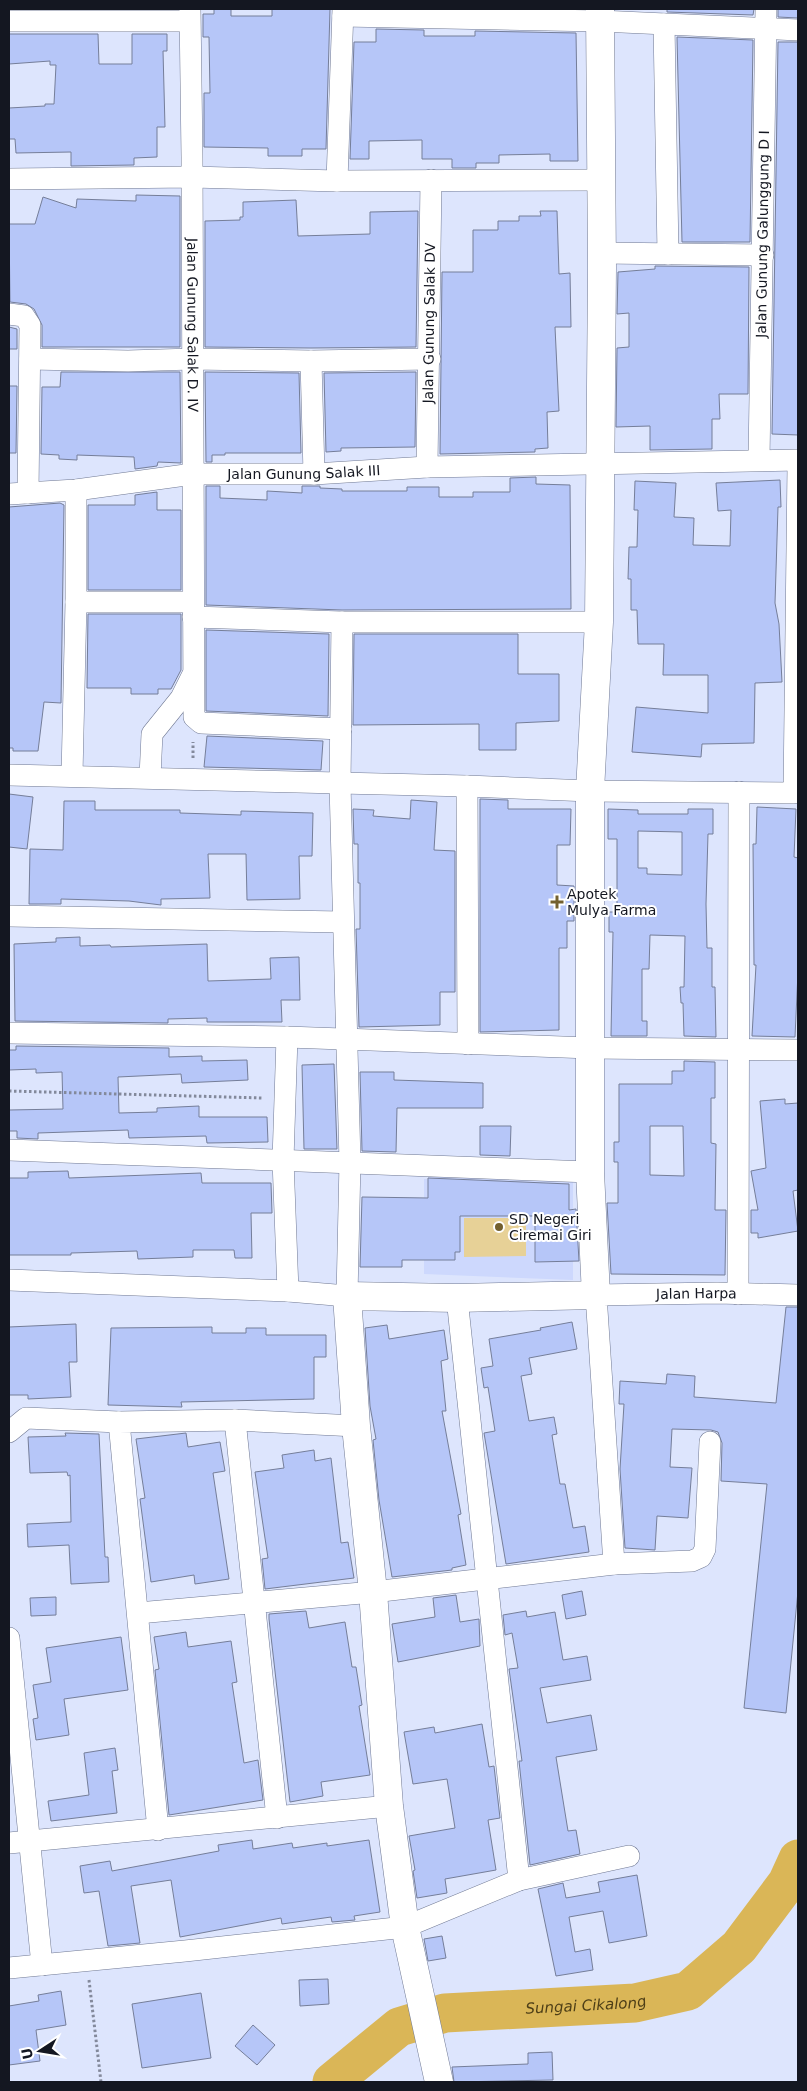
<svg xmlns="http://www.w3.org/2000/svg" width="807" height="2091" viewBox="0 0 807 2091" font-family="'DejaVu Sans',sans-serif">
<rect width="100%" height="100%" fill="#dde5fd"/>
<path fill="#cdd8fd" d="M 428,1176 L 573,1179 L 573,1280 L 424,1274 L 424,1179 L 428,1179 Z"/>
<path fill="#e7d197" d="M 464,1218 L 526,1218 L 526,1256 L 464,1257 Z"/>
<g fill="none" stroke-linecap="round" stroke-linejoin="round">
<path stroke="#dab657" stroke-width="39" id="s1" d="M 332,2082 L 399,2027 L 445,2013 L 635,2003 L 688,1991 L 739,1947 L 787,1883 L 798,1859"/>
</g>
<g fill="#b6c6f8" stroke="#757e99" fill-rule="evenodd">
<path d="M 214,9 L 231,9 L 231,16 L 272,16 L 272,9 L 330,9 L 326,149 L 302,149 L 302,156 L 268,156 L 268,148 L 204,147 L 204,93 L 210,93 L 209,37 L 203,37 L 203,14 L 214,14 Z"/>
<path d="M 667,9 L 754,9 L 753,15 L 667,12 Z"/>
<path d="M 778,9 L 798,9 L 798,18 L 778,17 Z"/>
<path d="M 376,29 L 424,30 L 424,36 L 475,36 L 475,31 L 576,33 L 578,161 L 550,161 L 550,154 L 499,155 L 499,163 L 476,163 L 476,168 L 452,168 L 452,159 L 422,159 L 422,140 L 369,141 L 369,159 L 350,159 L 354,42 L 376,42 Z"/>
<path d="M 9,34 L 98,34 L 99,64 L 132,64 L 132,34 L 167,34 L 167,51 L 163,51 L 165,127 L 157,127 L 157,157 L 134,158 L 134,165 L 71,166 L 71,152 L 16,153 L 15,139 L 9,139 L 9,108 L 45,106 L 45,104 L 54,104 L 56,65 L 50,65 L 50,61 L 9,64 Z"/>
<path d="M 677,37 L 753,40 L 750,242 L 682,242 Z"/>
<path d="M 778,42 L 798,42 L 798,435 L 772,434 Z"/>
<path d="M 136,195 L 180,196 L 180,347 L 42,347 L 42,325 L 34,309 L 26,304 L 10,302 L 9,224 L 35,224 L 43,197 L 76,208 L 77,199 L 136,201 Z"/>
<path d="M 296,200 L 298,236 L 370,234 L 370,212 L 418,211 L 416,347 L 311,348 L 205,347 L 205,221 L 240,220 L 240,217 L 243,217 L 243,202 Z"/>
<path d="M 540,211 L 557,211 L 559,274 L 570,273 L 571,327 L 555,327 L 559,411 L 547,412 L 548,448 L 535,449 L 535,452 L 440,454 L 442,272 L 473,272 L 473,230 L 498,230 L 498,221 L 519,221 L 519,216 L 541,216 Z"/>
<path d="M 655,266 L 749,267 L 748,394 L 719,394 L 720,419 L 712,419 L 712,449 L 650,450 L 650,426 L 616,427 L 617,348 L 629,347 L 629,313 L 617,314 L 618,272 L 655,269 Z"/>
<path d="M 9,327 L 17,329 L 17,349 L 9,349 Z"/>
<path d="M 61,372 L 180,372 L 181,463 L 158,462 L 157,466 L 135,469 L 134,457 L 77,455 L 77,460 L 59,459 L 59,455 L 41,454 L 42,387 L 60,387 Z"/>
<path d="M 205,372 L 299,373 L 301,453 L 225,453 L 225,455 L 212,455 L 212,462 L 206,462 Z"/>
<path d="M 416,372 L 415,447 L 341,448 L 341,451 L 326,452 L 324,373 Z"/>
<path d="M 9,386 L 17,386 L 16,453 L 9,453 Z"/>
<path d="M 536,477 L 536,484 L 570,485 L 571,609 L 342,610 L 206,605 L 206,486 L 220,486 L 220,498 L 267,500 L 267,491 L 302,493 L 302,486 L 320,486 L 320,488 L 342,489 L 342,491 L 407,491 L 407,487 L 439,487 L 439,497 L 473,497 L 473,492 L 510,492 L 510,478 Z"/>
<path d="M 780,480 L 781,507 L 778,507 L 775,603 L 779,624 L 782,682 L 755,683 L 754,743 L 702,744 L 701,757 L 632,752 L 636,707 L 708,713 L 708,675 L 663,675 L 664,644 L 638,644 L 637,610 L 631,610 L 631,579 L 628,579 L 629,547 L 637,547 L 638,510 L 634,510 L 635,481 L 676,483 L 674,517 L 694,518 L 693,545 L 730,546 L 731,510 L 718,511 L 716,483 Z"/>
<path d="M 157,492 L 157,510 L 181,510 L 181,590 L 88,590 L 88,505 L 135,505 L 135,495 Z"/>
<path d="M 60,503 L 64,505 L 61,703 L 44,702 L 38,751 L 13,751 L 13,748 L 9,748 L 9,507 Z"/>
<path d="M 88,614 L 181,614 L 181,670 L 171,689 L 158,689 L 158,694 L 131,694 L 131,688 L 87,688 Z"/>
<path d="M 206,630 L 329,634 L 328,716 L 206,711 Z"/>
<path d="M 354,634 L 518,634 L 518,674 L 559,674 L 559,721 L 516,723 L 516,750 L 479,750 L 479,724 L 353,725 Z"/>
<path d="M 207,736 L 323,741 L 321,770 L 204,767 Z"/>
<path d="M 9,794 L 33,797 L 27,849 L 9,847 Z"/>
<path d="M 480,799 L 508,800 L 508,809 L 571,809 L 570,845 L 557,845 L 557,885 L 574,886 L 574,921 L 567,921 L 567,948 L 559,948 L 559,1030 L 480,1032 Z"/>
<path d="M 411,800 L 437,802 L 434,850 L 455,851 L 455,992 L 440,992 L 440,1025 L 359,1027 L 356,929 L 360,929 L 360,883 L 358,883 L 358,844 L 354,844 L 353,809 L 374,810 L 373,816 L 410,819 Z"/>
<path d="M 64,801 L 95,801 L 95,810 L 180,810 L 180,813 L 241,815 L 241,811 L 313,813 L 312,856 L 299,856 L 300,899 L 247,900 L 246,854 L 208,854 L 210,898 L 161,899 L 161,905 L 129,901 L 61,899 L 61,904 L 29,904 L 30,849 L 63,850 Z"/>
<path d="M 757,807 L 796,809 L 794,857 L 798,858 L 798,972 L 795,1037 L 752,1036 L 756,965 L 754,965 L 753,844 L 756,844 Z"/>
<path d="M 608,809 L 638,810 L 638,814 L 688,814 L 688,809 L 713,809 L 713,834 L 708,834 L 706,904 L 707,948 L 712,948 L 712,987 L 715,987 L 716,1037 L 684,1036 L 683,1003 L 681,1003 L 680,987 L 684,987 L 685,936 L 650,935 L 649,969 L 642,969 L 642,1021 L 647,1021 L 647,1036 L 611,1036 L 613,932 L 609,932 L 609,912 L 617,912 L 617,839 L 608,839 ZM 638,831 L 682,832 L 682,875 L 647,874 L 647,868 L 638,868 Z"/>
<path d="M 80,937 L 80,946 L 110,945 L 111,947 L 207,944 L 208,981 L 271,979 L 270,958 L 299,957 L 300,1000 L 281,1000 L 282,1022 L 207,1022 L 207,1018 L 168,1019 L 168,1023 L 15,1021 L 14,944 L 56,942 L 56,938 Z"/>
<path d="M 16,1046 L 169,1048 L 169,1057 L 202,1056 L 202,1061 L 247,1060 L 248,1080 L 182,1083 L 181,1074 L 118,1077 L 119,1113 L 157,1112 L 157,1108 L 199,1106 L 199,1117 L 267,1117 L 268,1142 L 207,1143 L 206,1136 L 129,1138 L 128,1130 L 38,1133 L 38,1139 L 17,1138 L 17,1131 L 9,1131 L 9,1110 L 63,1109 L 62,1072 L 36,1073 L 36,1069 L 9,1070 L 9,1050 L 16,1050 Z"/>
<path d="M 684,1061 L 715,1062 L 715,1098 L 711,1098 L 711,1143 L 716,1144 L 715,1210 L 726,1210 L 725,1275 L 611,1274 L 607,1203 L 618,1203 L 618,1162 L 614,1162 L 614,1142 L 619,1142 L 619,1084 L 672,1084 L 672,1071 L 684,1071 ZM 650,1126 L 683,1126 L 684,1176 L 650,1175 Z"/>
<path d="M 334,1064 L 337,1149 L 304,1149 L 302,1065 Z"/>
<path d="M 360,1072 L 394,1072 L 394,1080 L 483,1083 L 483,1108 L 397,1108 L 396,1152 L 362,1151 Z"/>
<path d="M 785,1099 L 785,1104 L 798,1103 L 798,1190 L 793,1191 L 798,1231 L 758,1238 L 758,1233 L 751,1233 L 751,1210 L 758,1210 L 751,1171 L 766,1168 L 760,1101 Z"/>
<path d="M 480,1126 L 511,1126 L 510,1156 L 480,1155 Z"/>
<path d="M 68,1171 L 69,1178 L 201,1173 L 202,1183 L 271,1183 L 272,1213 L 251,1213 L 252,1258 L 235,1258 L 234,1250 L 193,1250 L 193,1257 L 138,1259 L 137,1251 L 71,1253 L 71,1255 L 9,1255 L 9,1178 L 28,1178 L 28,1172 Z"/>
<path d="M 428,1178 L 569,1184 L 569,1210 L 576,1209 L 579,1261 L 535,1262 L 535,1216 L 460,1216 L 460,1252 L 455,1252 L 455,1260 L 402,1260 L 402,1267 L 360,1267 L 362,1197 L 428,1198 Z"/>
<path d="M 786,1307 L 798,1307 L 798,1591 L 786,1713 L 744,1708 L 767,1484 L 721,1481 L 722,1443 L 718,1432 L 711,1430 L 672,1429 L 670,1467 L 692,1468 L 688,1518 L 657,1516 L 655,1550 L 625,1548 L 620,1469 L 624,1404 L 619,1404 L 620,1381 L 666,1384 L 667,1374 L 695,1376 L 694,1397 L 776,1403 Z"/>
<path d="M 572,1322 L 577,1349 L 529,1358 L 532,1374 L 521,1376 L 529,1421 L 554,1417 L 557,1434 L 552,1435 L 560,1484 L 565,1484 L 573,1528 L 585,1526 L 589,1552 L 506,1564 L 484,1433 L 495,1431 L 488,1387 L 484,1388 L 481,1368 L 493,1366 L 489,1339 L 541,1330 L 540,1328 Z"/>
<path d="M 76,1324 L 77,1362 L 69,1362 L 71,1397 L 28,1399 L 28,1395 L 9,1395 L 9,1327 Z"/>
<path d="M 387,1325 L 389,1339 L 444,1330 L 448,1359 L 441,1361 L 446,1411 L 442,1411 L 461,1514 L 458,1515 L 466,1565 L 452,1568 L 452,1570 L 392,1577 L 379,1500 L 373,1440 L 376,1439 L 370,1406 L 365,1328 Z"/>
<path d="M 212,1327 L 212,1333 L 246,1333 L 246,1328 L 266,1328 L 266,1335 L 326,1335 L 326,1357 L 314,1357 L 314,1399 L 181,1402 L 182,1407 L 108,1405 L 111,1328 Z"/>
<path d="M 65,1433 L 99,1434 L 105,1557 L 108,1557 L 109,1582 L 71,1584 L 69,1545 L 28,1547 L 27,1524 L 71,1522 L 70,1475 L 68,1476 L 67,1472 L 30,1473 L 28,1437 L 66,1436 Z"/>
<path d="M 186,1433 L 188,1447 L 220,1442 L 225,1471 L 213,1473 L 229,1579 L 195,1584 L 194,1575 L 151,1582 L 140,1499 L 145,1498 L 136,1439 Z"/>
<path d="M 314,1450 L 315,1461 L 331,1458 L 341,1543 L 348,1542 L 354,1578 L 265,1589 L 262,1559 L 268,1558 L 255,1472 L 284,1468 L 282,1455 Z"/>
<path d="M 582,1591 L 586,1615 L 566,1619 L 562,1595 Z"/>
<path d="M 456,1595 L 460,1622 L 479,1619 L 480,1646 L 398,1662 L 392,1624 L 435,1617 L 433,1598 Z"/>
<path d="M 56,1597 L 56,1615 L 31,1616 L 30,1598 Z"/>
<path d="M 306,1611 L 309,1628 L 345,1622 L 352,1667 L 356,1667 L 362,1705 L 359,1706 L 370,1775 L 321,1782 L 323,1796 L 290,1802 L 269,1619 L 269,1614 Z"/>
<path d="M 526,1611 L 527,1617 L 555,1612 L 563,1660 L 587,1656 L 591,1680 L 540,1688 L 547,1723 L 591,1715 L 597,1750 L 556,1757 L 568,1831 L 576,1830 L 580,1854 L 530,1865 L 519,1761 L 522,1761 L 509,1669 L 518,1668 L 512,1633 L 505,1635 L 503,1615 Z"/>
<path d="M 186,1632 L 188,1647 L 231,1641 L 237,1682 L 232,1683 L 244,1763 L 258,1760 L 263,1800 L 169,1815 L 155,1670 L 159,1669 L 154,1637 Z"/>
<path d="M 121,1637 L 128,1690 L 64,1699 L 69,1735 L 36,1740 L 33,1719 L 38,1718 L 33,1685 L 51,1682 L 46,1648 Z"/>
<path d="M 482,1724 L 489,1767 L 494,1766 L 500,1818 L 488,1820 L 496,1870 L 445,1879 L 447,1893 L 417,1898 L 413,1871 L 415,1870 L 409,1836 L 455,1828 L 447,1779 L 413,1784 L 404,1732 L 434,1727 L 435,1733 Z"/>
<path d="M 115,1748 L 118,1770 L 112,1771 L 117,1813 L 51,1821 L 48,1801 L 89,1795 L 84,1753 Z"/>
<path d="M 252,1840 L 253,1849 L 292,1843 L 293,1848 L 327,1843 L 327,1846 L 369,1840 L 380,1912 L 354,1916 L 355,1920 L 332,1922 L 331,1917 L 282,1924 L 281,1918 L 180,1937 L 171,1880 L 131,1886 L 140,1943 L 108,1946 L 99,1891 L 84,1893 L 80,1866 L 110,1861 L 112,1871 L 219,1851 L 218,1845 Z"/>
<path d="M 637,1875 L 647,1936 L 609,1943 L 603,1911 L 569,1917 L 575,1952 L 590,1949 L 593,1970 L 556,1976 L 538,1889 L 563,1883 L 566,1898 L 600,1892 L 598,1882 Z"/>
<path d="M 442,1936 L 446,1958 L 428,1961 L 424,1939 Z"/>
<path d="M 328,1979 L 329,2004 L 300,2006 L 299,1980 Z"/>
<path d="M 61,1991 L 66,2025 L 36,2030 L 40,2061 L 9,2065 L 9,2006 L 39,2001 L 38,1995 Z"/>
<path d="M 201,1993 L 211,2058 L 142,2068 L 132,2004 Z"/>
<path d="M 253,2025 L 275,2045 L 257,2065 L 235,2046 Z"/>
<path d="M 552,2052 L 553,2080 L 454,2082 L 452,2067 L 528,2064 L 528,2053 Z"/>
</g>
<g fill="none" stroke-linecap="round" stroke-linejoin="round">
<g stroke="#707993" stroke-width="22">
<g id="street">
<path id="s2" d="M 190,9 L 192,157 L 194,717 L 201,723 L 341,729"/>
<path d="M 343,16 L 600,21 L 798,30"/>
<path d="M 9,21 L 189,21"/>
<path d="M 664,24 L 668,254"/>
<path d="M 9,179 L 192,177 L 337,181 L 601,180"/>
<path d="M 337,181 L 343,9"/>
<path d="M 602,253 L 763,255"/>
<path d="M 9,314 L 24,316 L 30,325 L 28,493"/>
<path d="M 30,359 L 128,361 L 192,359 L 311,361 L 430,359"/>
<path d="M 311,361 L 314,474"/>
<path id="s3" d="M 759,460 L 766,9"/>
<path id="s4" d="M 427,467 L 431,180"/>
<path id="s5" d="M 9,494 L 76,490 L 193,474 L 314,474 L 427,467 L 798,460"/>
<path d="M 76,602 L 193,602"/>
<path d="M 193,617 L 342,622 L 599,622"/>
<path d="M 9,775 L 467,786 L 590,791 L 794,793 L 798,466"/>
<path d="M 72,775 L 76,602 L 76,490"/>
<path d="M 150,777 L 152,734 L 181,698 L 192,676"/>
<path d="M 467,786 L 468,1044"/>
<path d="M 9,916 L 343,922"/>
<path d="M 9,1033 L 287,1037 L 590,1048 L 798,1050"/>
<path d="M 287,1037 L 283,1160 L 288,1291"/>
<path d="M 9,1150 L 590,1172"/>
<path d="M 9,1280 L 288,1291 L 347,1296 L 350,1162 L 340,784 L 342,622"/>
<path d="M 738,1294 L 739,792"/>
<path d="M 457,1298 L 519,1880"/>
<path d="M 235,1420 L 277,1818"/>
<path d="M 9,1432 L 26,1418 L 119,1422"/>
<path id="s6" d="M 614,1564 L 596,1295 L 717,1293 L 798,1295"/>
<path d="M 138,1613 L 373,1592 L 614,1564 L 692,1561 L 701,1557 L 705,1549 L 710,1442"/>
<path d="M 9,1638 L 42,1965"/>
<path d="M 158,1830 L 119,1422 L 235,1420 L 356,1426"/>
<path d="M 9,1843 L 389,1806"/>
<path d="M 9,1968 L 185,1951 L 405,1927 L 519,1880 L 629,1856"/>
</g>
</g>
<g stroke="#707993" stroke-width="29">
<path id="secondary" d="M 439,2082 L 405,1927 L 389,1806 L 373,1592 L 356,1426 L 347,1296 L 457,1298 L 596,1295 L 590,1172 L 590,791 L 599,622 L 602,268 L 600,9"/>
</g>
<g stroke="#83899b" stroke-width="3" stroke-dasharray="2.5 2.5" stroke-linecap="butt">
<path d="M 193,758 L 193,742"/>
<path d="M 9,1091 L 263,1098"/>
<path d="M 89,1980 L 101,2082"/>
</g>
<use href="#street" stroke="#fff" stroke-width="21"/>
<use href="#secondary" stroke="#fff" stroke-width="28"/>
</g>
<g fill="#73602f" stroke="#fff" stroke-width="2">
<path d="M554.5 894.5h5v5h5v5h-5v5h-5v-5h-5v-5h5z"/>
<circle cx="499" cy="1227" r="5"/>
</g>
<g text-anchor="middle" stroke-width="4" stroke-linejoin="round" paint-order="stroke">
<g font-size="14" fill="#141721" stroke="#fff">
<text dy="5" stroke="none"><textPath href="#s3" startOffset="226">Jalan Gunung Galunggung D I</textPath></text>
<text dy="5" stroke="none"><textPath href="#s4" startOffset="144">Jalan Gunung Salak DV</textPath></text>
<text dy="5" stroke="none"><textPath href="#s2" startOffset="316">Jalan Gunung Salak D. IV</textPath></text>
<text dy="5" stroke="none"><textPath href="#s5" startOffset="296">Jalan Gunung Salak III</textPath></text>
<text dy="5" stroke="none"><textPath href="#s6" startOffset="370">Jalan Harpa</textPath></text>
</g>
<g font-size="14" fill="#141721" stroke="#fff" text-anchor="start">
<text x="567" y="899">Apotek<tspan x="567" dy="16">Mulya Farma</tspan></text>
<text x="509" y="1224">SD Negeri<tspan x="509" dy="16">Ciremai Giri</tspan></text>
</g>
<g font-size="15" font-style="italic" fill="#4e3f17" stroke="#fff">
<text dy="5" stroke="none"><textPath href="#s1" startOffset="276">Sungai Cikalong</textPath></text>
</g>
</g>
<rect width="807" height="2091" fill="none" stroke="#141721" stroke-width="20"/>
<g transform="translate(40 2051) rotate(258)" stroke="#ffffff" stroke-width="4" paint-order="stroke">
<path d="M0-4L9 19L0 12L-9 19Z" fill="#141721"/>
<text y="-8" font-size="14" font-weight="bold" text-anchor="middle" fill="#141721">U</text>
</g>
</svg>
